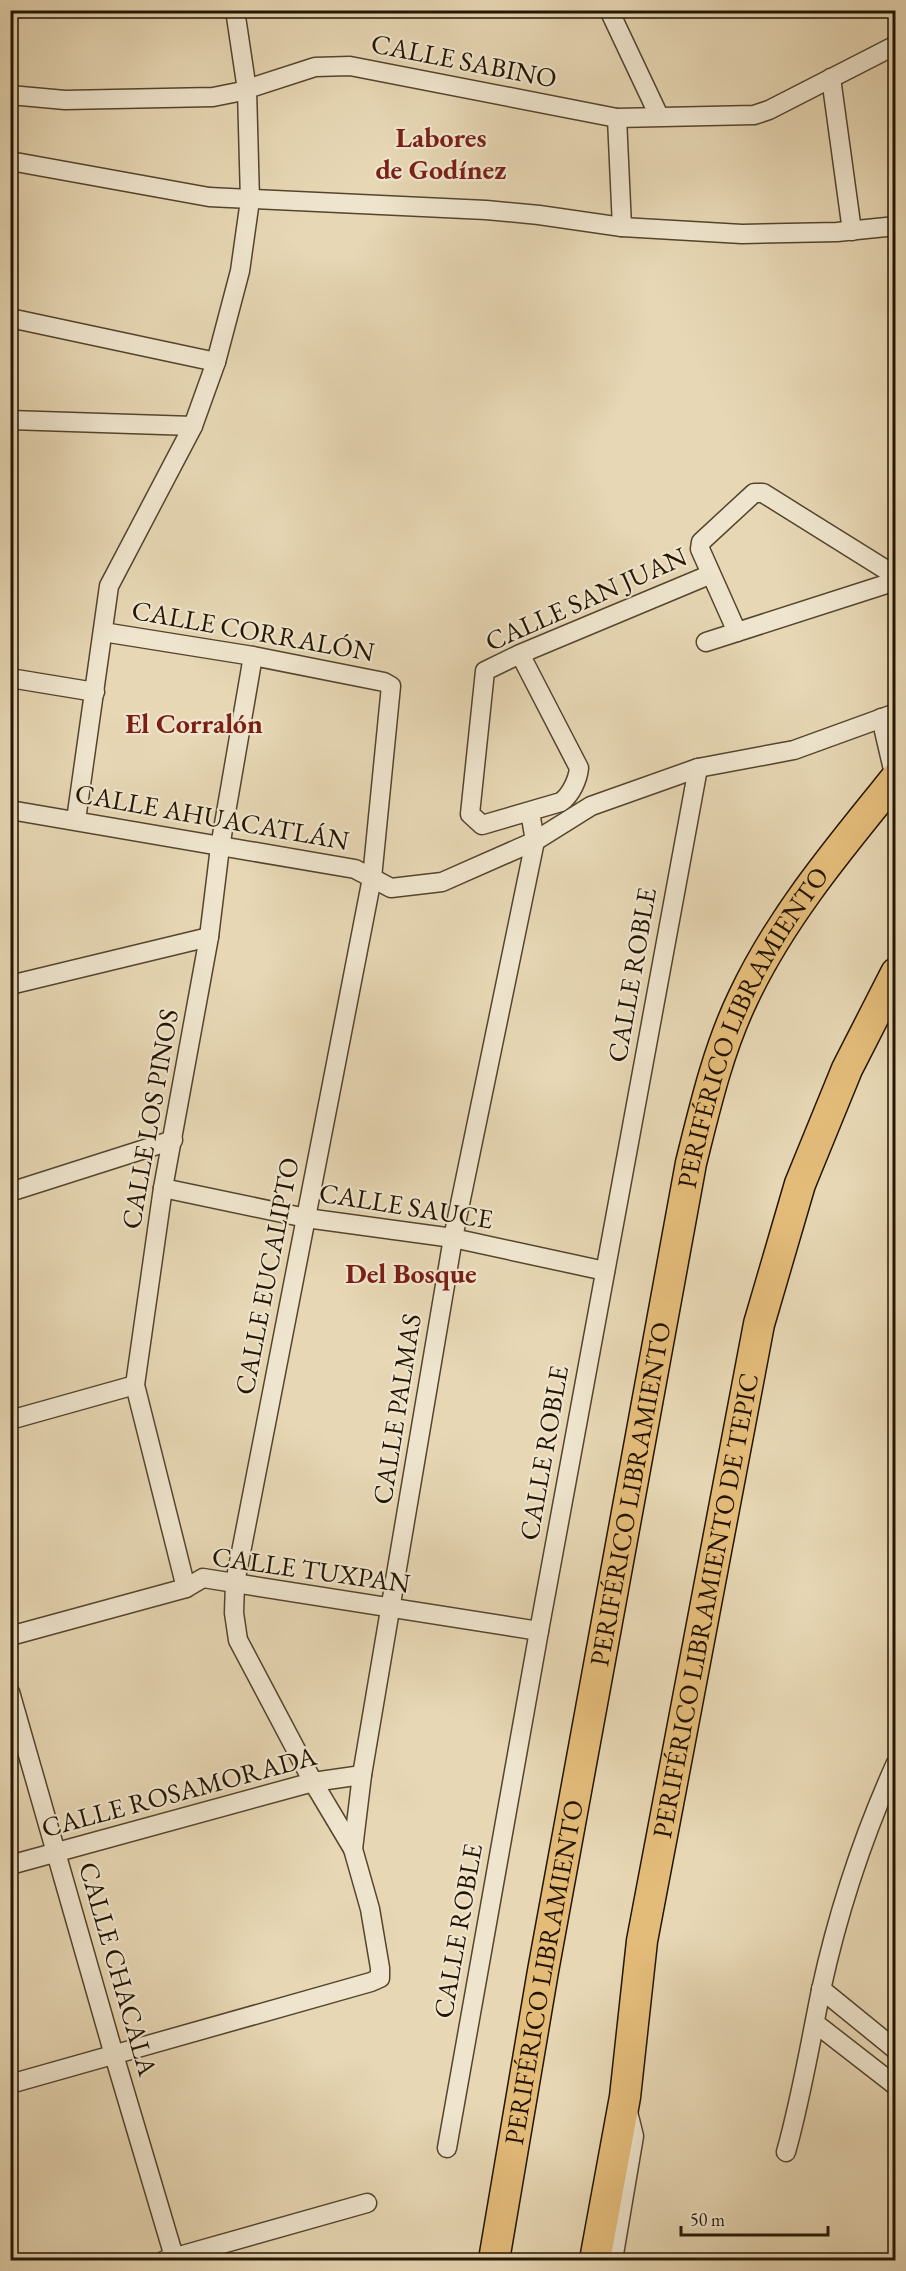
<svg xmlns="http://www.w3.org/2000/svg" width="906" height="2271" viewBox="0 0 906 2271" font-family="'EB Garamond',serif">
<rect width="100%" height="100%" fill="#e7d7b4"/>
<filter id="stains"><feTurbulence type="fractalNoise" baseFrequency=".00333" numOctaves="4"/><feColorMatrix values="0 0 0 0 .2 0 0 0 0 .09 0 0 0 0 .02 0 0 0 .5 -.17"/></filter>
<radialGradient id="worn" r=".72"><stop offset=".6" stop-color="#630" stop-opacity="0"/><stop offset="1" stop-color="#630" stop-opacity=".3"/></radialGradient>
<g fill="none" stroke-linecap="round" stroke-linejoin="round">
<g stroke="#54452d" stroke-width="21">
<g id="minor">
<path d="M 609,10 L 659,116"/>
<path d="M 831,78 L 852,231"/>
<path d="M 10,95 L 65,100 L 213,97 L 238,92 L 315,67 L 350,66 L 617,118 L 754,115 L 769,110 L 896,45"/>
<path d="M 617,118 L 622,227"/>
<path d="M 10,161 L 209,197 L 486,210 L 539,215 L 622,227 L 742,234 L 837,232 L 896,226"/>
<path d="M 10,318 L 216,362"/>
<path d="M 10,420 L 193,426"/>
<path d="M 103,632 L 253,656 L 384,682 L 391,686 L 372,878 L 235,1583 L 234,1613 L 238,1640 L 313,1782 L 353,1849"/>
<path d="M 737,632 L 700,549 L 701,542 L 754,493 L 763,493 L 896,576"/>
<path d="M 706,642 L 896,581"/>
<path d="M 520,654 L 579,768 C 578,779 571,795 561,802 L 482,825 L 470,814 L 485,671 L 520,654 L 709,575"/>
<path d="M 10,678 L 95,692"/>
<path d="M 881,718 L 895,778"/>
<path d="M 10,810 L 355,869 L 391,888 L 442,882 L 535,841 L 591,806 L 698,768 L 794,750 L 896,713"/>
<path d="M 76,820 L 109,586 L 193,426 L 216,362 L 240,271 L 250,200 L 247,90 L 235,10"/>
<path d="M 10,985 L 209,937"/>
<path d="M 163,1188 L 306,1218 L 453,1238 L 605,1271"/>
<path d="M 10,1192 L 173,1140"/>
<path d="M 10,1420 L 135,1385"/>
<path d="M 186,1588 L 135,1385 L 163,1188 L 209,937 L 220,847 L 253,656"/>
<path d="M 10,1636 L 186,1588 L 203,1578 L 539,1631"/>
<path d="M 10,1692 L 114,2055 L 175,2260"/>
<path d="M 10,1865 L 313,1782 L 362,1775"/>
<path d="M 821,1989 L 896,2050"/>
<path d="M 815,2023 L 896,2086"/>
<path d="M 10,2084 L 371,1982 L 380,1978 L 380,1968 L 370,1909 L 353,1849 L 362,1775 L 453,1238 L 535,841 L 530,812"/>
<path d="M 447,2148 L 539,1631 L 698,768"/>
<path d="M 786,2152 C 801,2099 810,2044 821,1990 C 838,1912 863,1836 896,1763"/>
<path d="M 165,2260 L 367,2203"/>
<path d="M 613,2260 L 634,2136 L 628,2112"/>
</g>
</g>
<g stroke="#231400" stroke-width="33">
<g id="trunk">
<path id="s1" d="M 494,2260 L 543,1971 L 691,1163 C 705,1107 718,1050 743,998 C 781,917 840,847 896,778"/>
<path id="s2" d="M 595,2260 L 625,2097 L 642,1941 L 759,1324 L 800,1184 L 847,1069 L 896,973"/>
</g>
</g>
<use href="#minor" stroke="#efe5ce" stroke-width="18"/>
<use href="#trunk" stroke="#e4bc7a" stroke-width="30"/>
</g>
<g text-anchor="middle" stroke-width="4.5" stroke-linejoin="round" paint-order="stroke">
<g font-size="27" fill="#231400" stroke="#efe5ce">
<text transform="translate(464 61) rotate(11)" y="9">CALLE SABINO</text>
<text transform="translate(586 599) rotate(-24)" y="9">CALLE SAN JUAN</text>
<text transform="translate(253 631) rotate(10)" y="9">CALLE CORRALÓN</text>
<text transform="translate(212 817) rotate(10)" y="9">CALLE AHUACATLÁN</text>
<text transform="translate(632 975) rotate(-80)" y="9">CALLE ROBLE</text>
<text dy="9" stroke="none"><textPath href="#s1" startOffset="1264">PERIFÉRICO LIBRAMIENTO</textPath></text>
<text transform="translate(150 1119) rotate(-80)" y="9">CALLE LOS PINOS</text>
<text transform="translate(406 1206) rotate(9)" y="9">CALLE SAUCE</text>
<text transform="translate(267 1276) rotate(-79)" y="9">CALLE EUCALIPTO</text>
<text transform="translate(397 1409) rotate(-81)" y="9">CALLE PALMAS</text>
<text transform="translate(544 1453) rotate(-80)" y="9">CALLE ROBLE</text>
<text dy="9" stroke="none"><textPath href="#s1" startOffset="778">PERIFÉRICO LIBRAMIENTO</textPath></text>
<text transform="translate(311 1570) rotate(8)" y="9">CALLE TUXPAN</text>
<text dy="9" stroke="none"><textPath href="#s2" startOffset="664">PERIFÉRICO LIBRAMIENTO DE TEPIC</textPath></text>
<text transform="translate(179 1792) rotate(-15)" y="9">CALLE ROSAMORADA</text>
<text transform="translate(458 1931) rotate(-80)" y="9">CALLE ROBLE</text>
<text transform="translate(118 1969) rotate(74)" y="9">CALLE CHACALA</text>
<text dy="9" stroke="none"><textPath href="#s1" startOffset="292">PERIFÉRICO LIBRAMIENTO</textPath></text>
</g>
<g font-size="28" font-weight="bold" fill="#7a1f14" stroke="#efe5ce">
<text x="441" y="147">Labores<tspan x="441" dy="32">de Godínez</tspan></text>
<text x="194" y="733">El Corralón</text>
<text x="411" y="1283">Del Bosque</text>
</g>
</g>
<rect width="906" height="2271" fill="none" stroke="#e7d7b4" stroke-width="36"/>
<rect x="12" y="12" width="882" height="2247" fill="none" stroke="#231400" stroke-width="3"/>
<rect x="18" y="18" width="870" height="2235" fill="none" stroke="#231400" stroke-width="1.5"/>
<path d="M681 2226v9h147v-9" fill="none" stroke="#231400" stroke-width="3"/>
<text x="690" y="2226" font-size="18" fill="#231400" stroke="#efe5ce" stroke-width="4.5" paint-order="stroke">50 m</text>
<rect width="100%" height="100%" filter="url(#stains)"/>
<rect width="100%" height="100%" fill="url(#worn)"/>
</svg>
